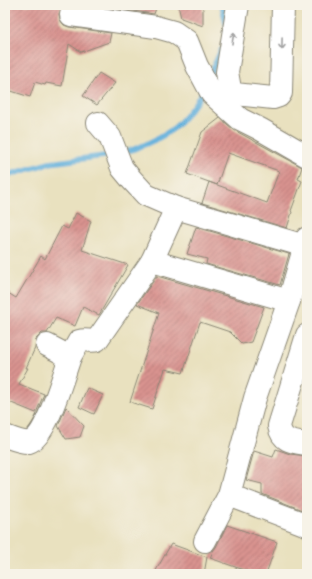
<svg xmlns="http://www.w3.org/2000/svg" width="312" height="579" viewBox="0 0 312 579" font-family="'EB Garamond',serif">
<defs>
<pattern id="building-hatch" width="6" height="6" patternUnits="userSpaceOnUse"><rect width="6" height="6" fill="#d9938f"/><path d="M-1 1l2-2M0 6l6-6M5 7l2-2" fill="none" stroke="#b07875"/></pattern>
</defs>
<rect width="100%" height="100%" fill="#f7f3e8"/>
<filter id="ink" filterUnits="userSpaceOnUse"><feTurbulence type="fractalNoise" baseFrequency=".025" numOctaves="2"/><feDisplacementMap in="SourceGraphic" scale="8" xChannelSelector="R" yChannelSelector="G"/><feConvolveMatrix kernelMatrix="1 2 1 2 8 2 1 2 1" color-interpolation-filters="sRGB"/></filter>
<filter id="wash" filterUnits="userSpaceOnUse"><feTurbulence type="fractalNoise" baseFrequency=".012" numOctaves="4" result="noise"/><feDisplacementMap in="SourceGraphic" scale="16" xChannelSelector="R" yChannelSelector="G"/><feGaussianBlur stdDeviation="0.9" result="paint"/><feColorMatrix in="noise" values="0 0 0 0 0 0 0 0 0 0 0 0 0 0 0 0 0 1.4 0 .05"/><feComposite in="paint" operator="in"/></filter>
<g filter="url(#wash)">
<rect width="100%" height="100%" fill="#e9e1bf"/>
<g fill="none" stroke-linecap="round" stroke-linejoin="round">
<g stroke="#63b0dc" stroke-width="5.5">
<path d="M 222,5 L 226,24"/>
<path d="M 209,77 L 221,50"/>
<path d="M 120,153 C 134,151 163,137 174,128 C 183,120 198,101 203,90"/>
<path d="M 5,176 L 49,163 L 112,155"/>
</g>
</g>
<g id="blocks">
<g fill="url(#building-hatch)">
<path d="M 5,5 L 64,5 L 61,8 L 59,14 L 60,20 L 64,25 L 69,27 L 111,33 L 109,42 L 81,52 L 69,44 L 62,86 L 46,83 L 45,85 L 35,82 L 30,97 L 5,89 Z"/>
<path d="M 90,5 L 157,5 L 154,14 Z"/>
<path d="M 178,5 L 203,5 L 203,26 L 181,18 Z"/>
<path d="M 99,73 L 115,83 L 97,105 L 83,96 Z"/>
<path d="M 220,118 L 234,130 L 302,167 L 298,179 L 302,181 L 291,211 L 292,212 L 287,228 L 202,203 L 209,182 L 267,203 L 279,171 L 228,153 L 217,185 L 187,174 L 202,132 Z"/>
<path d="M 76,213 L 91,221 L 82,250 L 128,265 L 99,315 L 83,307 L 75,326 L 56,318 L 47,333 L 42,333 L 36,339 L 35,348 L 26,368 L 28,368 L 19,384 L 44,394 L 36,413 L 9,402 L 5,410 L 5,291 L 16,298 L 41,256 L 45,259 L 62,226 L 68,229 Z"/>
<path d="M 196,227 L 289,254 L 280,285 L 206,264 L 207,259 L 187,254 Z"/>
<path d="M 157,276 L 264,307 L 251,342 L 242,344 L 230,332 L 200,322 L 183,373 L 165,369 L 152,409 L 130,402 L 159,313 L 137,304 Z"/>
<path d="M 87,388 L 103,395 L 94,414 L 79,407 Z"/>
<path d="M 66,407 L 84,426 L 80,437 L 66,439 L 58,426 Z"/>
<path d="M 276,449 L 290,454 L 307,456 L 307,512 L 262,494 L 262,484 L 246,480 L 254,451 L 273,457 Z"/>
<path d="M 227,525 L 277,542 L 266,574 L 255,574 L 210,558 L 213,551 L 216,547 Z"/>
<path d="M 171,544 L 207,557 L 204,574 L 154,574 Z"/>
</g>
</g>
</g>
<g filter="url(#ink)">
<use href="#blocks" fill-opacity="0" stroke="#8a8675" stroke-width="1"/>
<g fill="none" stroke-linecap="round" stroke-linejoin="round">
<g stroke="#8a8675" stroke-width="24">
<g id="minor">
<path d="M 238,5 L 227,72 L 230,89 L 235,94 L 273,98 L 279,96 L 281,93 L 283,5"/>
<path d="M 71,15 L 156,27 L 174,32 L 187,41 L 197,66 L 212,94 L 240,119 L 260,129 L 307,156"/>
<path d="M 98,123 L 110,137 L 122,168 L 132,180 L 146,195 L 176,208 L 305,246"/>
<path d="M 152,261 L 289,301"/>
<path d="M 307,335 L 279,426 C 282,442 293,442 307,444"/>
<path d="M 47,345 L 70,357"/>
<path d="M 5,436 C 11,438 22,443 29,442 C 46,438 64,374 70,357 L 79,341 C 86,339 91,342 97,340 L 152,261 L 176,208"/>
<path d="M 229,495 L 307,525"/>
<path d="M 205,541 L 229,495 L 255,398 L 289,301 L 307,238"/>
</g>
</g>
<use href="#minor" stroke="#fff" stroke-width="22"/>
</g>
<defs><path id="oneway-shaft" d="M-6 0H5M1.5-3L5.5 0L1.5 3" fill="none" stroke-width="1.6" stroke-linecap="round" stroke-linejoin="round"/></defs>
<g stroke="#a0a0a0">
<use href="#oneway-shaft" transform="translate(233 38) rotate(-80)"/>
<use href="#oneway-shaft" transform="translate(282 44) rotate(91)"/>
</g>
</g>
<rect width="312" height="579" fill="none" stroke="#f7f3e8" stroke-width="20"/>
</svg>
